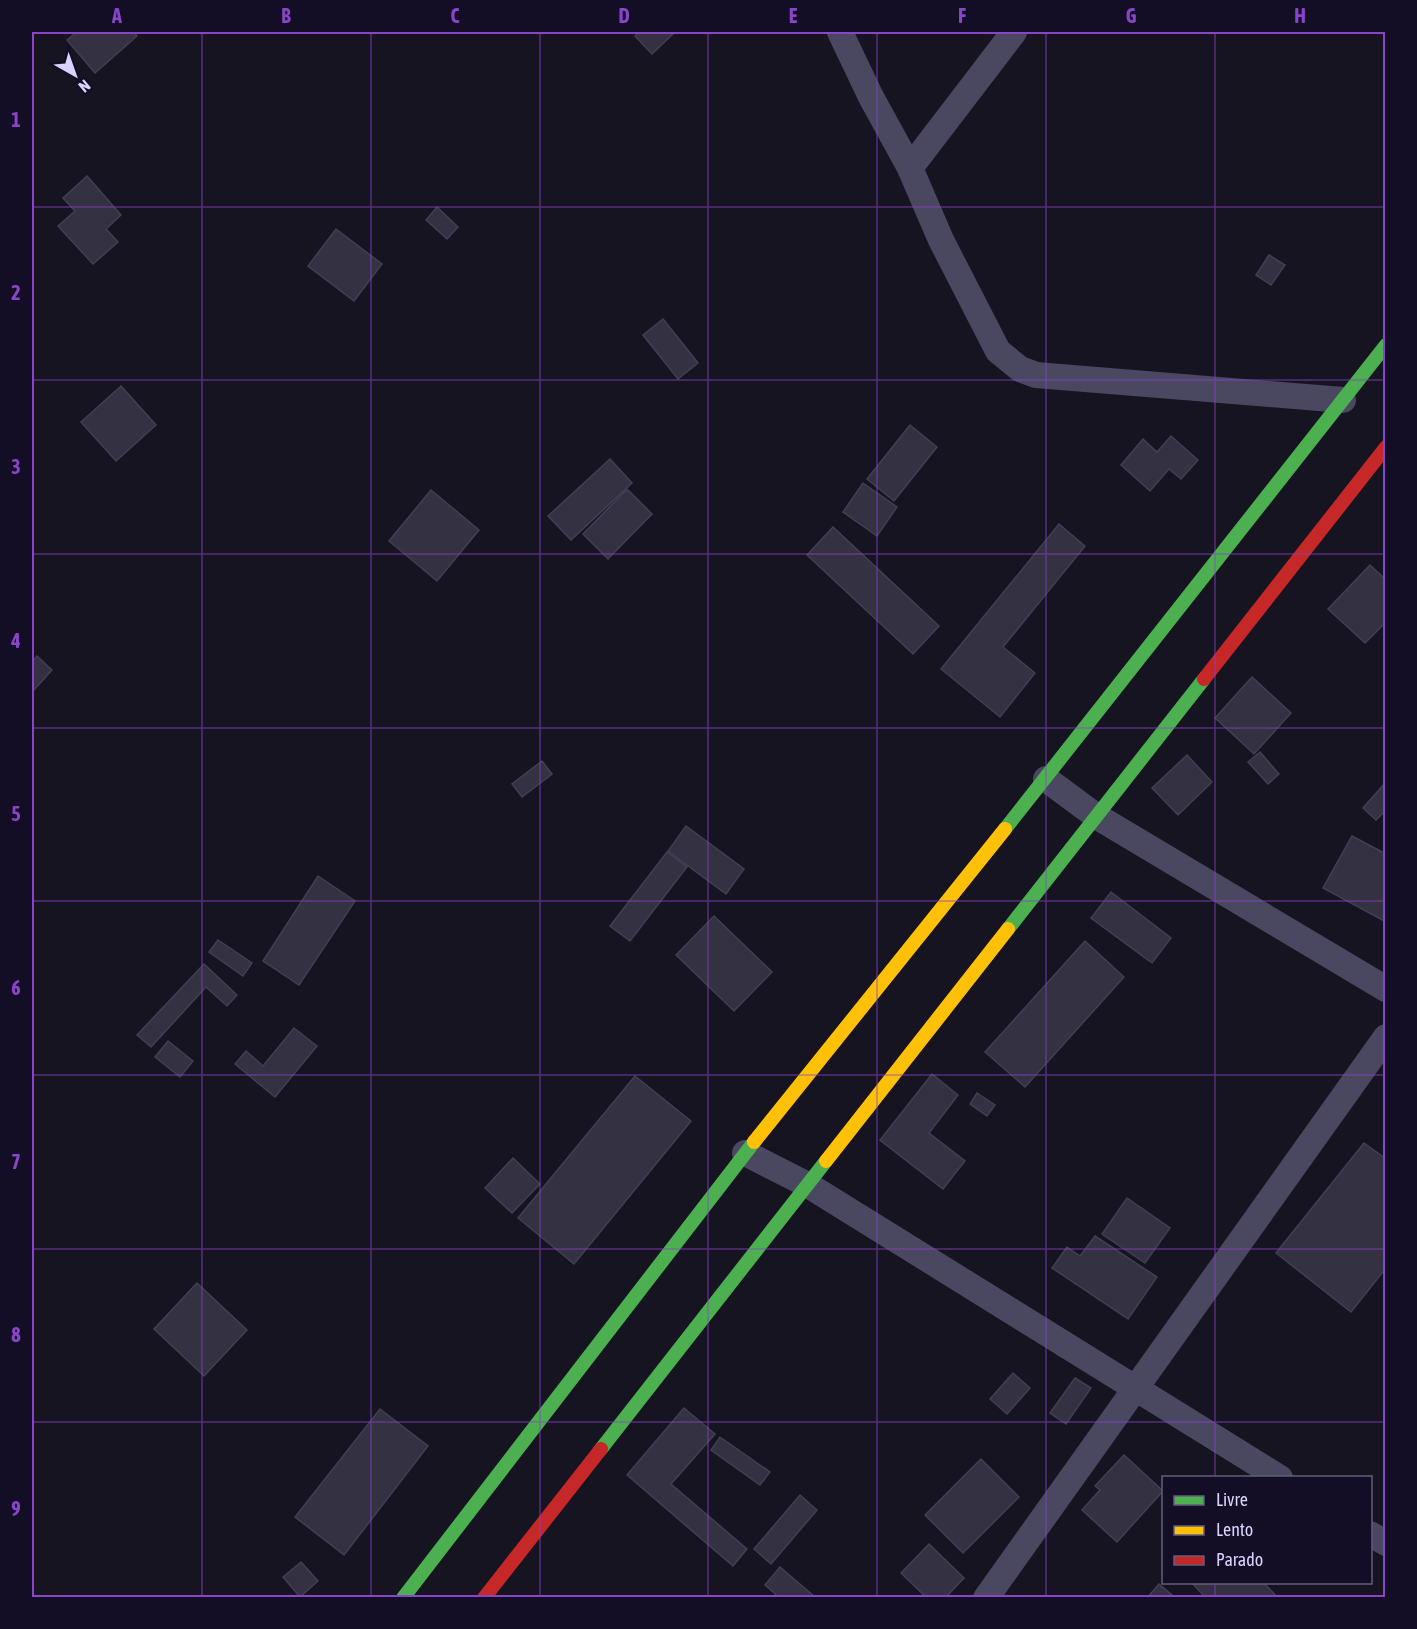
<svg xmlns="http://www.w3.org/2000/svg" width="1417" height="1629" viewBox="0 0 1417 1629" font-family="'Asap Condensed',sans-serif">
<rect width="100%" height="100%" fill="#161420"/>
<g fill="#343143" stroke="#433e55" stroke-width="1.5">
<path d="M 77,32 L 134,32 L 137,36 L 95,73 L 67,40 Z"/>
<path d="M 640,32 L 675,32 L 652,54 L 635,36 Z"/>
<path d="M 87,176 L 121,215 L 106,229 L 118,242 L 93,264 L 58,226 L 75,211 L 63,198 Z"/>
<path d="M 437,207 L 458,227 L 447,239 L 426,220 Z"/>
<path d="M 336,229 L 382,264 L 354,301 L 308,266 Z"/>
<path d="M 1269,255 L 1285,265 L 1271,285 L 1256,275 Z"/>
<path d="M 663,319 L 698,363 L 678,379 L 643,335 Z"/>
<path d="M 121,386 L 156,425 L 116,461 L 81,422 Z"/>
<path d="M 910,425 L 937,447 L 894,501 L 867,479 Z"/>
<path d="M 1171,436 L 1198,460 L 1181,479 L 1169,469 L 1150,491 L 1121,465 L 1143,439 L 1157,452 Z"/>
<path d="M 610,459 L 632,483 L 571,540 L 548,516 Z"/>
<path d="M 863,483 L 897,507 L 877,536 L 843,512 Z"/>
<path d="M 627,489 L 652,514 L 608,559 L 583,534 Z"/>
<path d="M 431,490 L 479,530 L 437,581 L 389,541 Z"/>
<path d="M 1059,524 L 1085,546 L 1003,647 L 1035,673 L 1000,717 L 941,669 Z"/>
<path d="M 833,527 L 939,626 L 913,654 L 807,555 Z"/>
<path d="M 1370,565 L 1386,580 L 1386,622 L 1365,643 L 1328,609 Z"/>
<path d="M 37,656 L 52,670 L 32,692 L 32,662 Z"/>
<path d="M 1252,677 L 1291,713 L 1254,754 L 1215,718 Z"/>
<path d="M 1260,752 L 1279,774 L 1268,784 L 1248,762 Z"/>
<path d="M 1187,755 L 1212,782 L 1178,815 L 1152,788 Z"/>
<path d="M 542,761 L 552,774 L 522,797 L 512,784 Z"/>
<path d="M 1386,782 L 1386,810 L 1376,820 L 1363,808 Z"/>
<path d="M 686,826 L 744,869 L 726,894 L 668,851 Z"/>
<path d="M 1352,836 L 1386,854 L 1386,922 L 1323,888 Z"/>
<path d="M 667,852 L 687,867 L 630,941 L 610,926 Z"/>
<path d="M 318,876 L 355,901 L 299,985 L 263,961 Z"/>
<path d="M 1111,892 L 1171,938 L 1152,963 L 1091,918 Z"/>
<path d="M 714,916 L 772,972 L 734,1011 L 676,955 Z"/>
<path d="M 218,940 L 252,963 L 243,976 L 209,952 Z"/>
<path d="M 1085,941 L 1124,977 L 1025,1087 L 985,1052 Z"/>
<path d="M 204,964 L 237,995 L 227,1006 L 206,987 L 151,1047 L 137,1035 Z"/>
<path d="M 294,1028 L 317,1046 L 275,1097 L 235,1064 L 246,1051 L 263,1066 Z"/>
<path d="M 168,1041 L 193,1061 L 180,1077 L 155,1057 Z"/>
<path d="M 932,1074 L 958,1095 L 929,1133 L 965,1161 L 943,1189 L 880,1140 Z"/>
<path d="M 635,1076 L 691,1121 L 574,1264 L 518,1218 Z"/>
<path d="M 977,1093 L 995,1105 L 987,1116 L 970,1104 Z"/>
<path d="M 1364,1143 L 1386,1159 L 1386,1268 L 1351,1312 L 1276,1253 Z"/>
<path d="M 513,1158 L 540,1184 L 512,1213 L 485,1188 Z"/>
<path d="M 1127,1198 L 1170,1228 L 1145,1263 L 1102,1234 Z"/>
<path d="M 1095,1236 L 1157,1277 L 1128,1319 L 1052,1268 L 1067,1247 L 1080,1256 Z"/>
<path d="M 197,1283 L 247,1330 L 204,1376 L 154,1329 Z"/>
<path d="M 1013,1373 L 1030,1388 L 1007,1414 L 990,1399 Z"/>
<path d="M 1075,1378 L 1091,1388 L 1066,1424 L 1050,1413 Z"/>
<path d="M 684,1408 L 715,1434 L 671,1484 L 747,1549 L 733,1566 L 627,1475 Z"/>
<path d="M 380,1409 L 428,1446 L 344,1555 L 295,1517 Z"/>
<path d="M 720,1437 L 770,1472 L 760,1485 L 711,1450 Z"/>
<path d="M 1124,1455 L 1163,1491 L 1117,1542 L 1082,1510 L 1100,1490 L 1095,1486 Z"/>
<path d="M 981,1459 L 1019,1497 L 963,1553 L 925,1515 Z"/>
<path d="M 800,1495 L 817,1510 L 771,1564 L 754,1549 Z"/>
<path d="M 929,1544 L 964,1578 L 945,1598 L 927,1598 L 901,1573 Z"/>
<path d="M 301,1562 L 318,1581 L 300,1597 L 283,1577 Z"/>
<path d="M 780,1567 L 815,1597 L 814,1598 L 780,1598 L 765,1585 Z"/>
<path d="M 1191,1582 L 1263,1582 L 1278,1598 L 1206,1598 Z"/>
<path d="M 1159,1584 L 1172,1595 L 1147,1598 Z"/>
</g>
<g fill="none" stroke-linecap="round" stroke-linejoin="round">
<g stroke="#4a4761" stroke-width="26">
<path d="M 840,32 L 871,97 L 910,168 L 941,240 L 998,351 L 1020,369 L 1036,375 L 1343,400"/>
<path d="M 910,168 L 1014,32"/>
<path d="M 1046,779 L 1096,816 L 1386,989"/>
<path d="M 745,1153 L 808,1185 L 1280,1478"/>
<path d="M 1370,1534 L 1386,1543"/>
<path d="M 986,1598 L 1386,1037"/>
</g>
<g stroke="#4caf50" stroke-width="14">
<path d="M 1005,829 L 1386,345"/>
<path d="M 1008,929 L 1204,679"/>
<path d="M 601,1449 L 826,1161"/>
<path d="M 403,1598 L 754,1142"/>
</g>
<g stroke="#ffc107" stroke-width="14">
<path d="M 754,1142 L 1005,829"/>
<path d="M 826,1161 L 1008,929"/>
</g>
<g stroke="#c62828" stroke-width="14">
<path d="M 1204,679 L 1386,447"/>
<path d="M 484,1598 L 601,1449"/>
</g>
</g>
<path fill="none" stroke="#8945c9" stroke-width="1.5" stroke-opacity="0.55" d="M 202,32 L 202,1598M 371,32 L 371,1598M 540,32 L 540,1598M 708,32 L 708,1598M 877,32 L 877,1598M 1046,32 L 1046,1598M 1215,32 L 1215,1478M 32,207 L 1386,207M 32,380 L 1386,380M 32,554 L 1386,554M 32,728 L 1386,728M 32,901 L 1386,901M 32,1075 L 1386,1075M 32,1249 L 1386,1249M 32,1422 L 1386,1422M 1215,1582 L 1215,1598"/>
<rect width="1417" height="1629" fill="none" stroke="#130e26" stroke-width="66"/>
<rect x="1162" y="1476" width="210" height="108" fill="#130e26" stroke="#635d7d" stroke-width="1.5"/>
<rect x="1174" y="1496" width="30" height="9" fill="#4caf50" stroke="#635d7d" stroke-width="1.5"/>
<text x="1216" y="1506" font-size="18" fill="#dad3ff">Livre</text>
<rect x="1174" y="1526" width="30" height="9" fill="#ffc107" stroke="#635d7d" stroke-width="1.5"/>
<text x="1216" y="1536" font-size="18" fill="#dad3ff">Lento</text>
<rect x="1174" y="1556" width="30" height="9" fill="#c62828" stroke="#635d7d" stroke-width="1.5"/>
<text x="1216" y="1566" font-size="18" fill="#dad3ff">Parado</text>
<g transform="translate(75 75) rotate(140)" stroke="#130e26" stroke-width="4.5" paint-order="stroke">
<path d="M0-4.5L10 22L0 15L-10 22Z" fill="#dad3ff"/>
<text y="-9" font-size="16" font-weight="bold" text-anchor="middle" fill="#dad3ff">N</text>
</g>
<rect x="33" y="33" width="1351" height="1563" fill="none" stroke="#8945c9" stroke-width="2"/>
<g font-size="20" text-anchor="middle" font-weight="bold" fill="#8945c9">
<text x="117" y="23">A</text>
<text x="286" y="23">B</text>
<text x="455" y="23">C</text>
<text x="624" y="23">D</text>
<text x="793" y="23">E</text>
<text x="962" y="23">F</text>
<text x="1131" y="23">G</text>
<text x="1300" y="23">H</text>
<text x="16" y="127">1</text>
<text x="16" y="300">2</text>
<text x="16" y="474">3</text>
<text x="16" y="648">4</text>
<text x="16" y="821">5</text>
<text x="16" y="995">6</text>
<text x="16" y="1169">7</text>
<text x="16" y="1342">8</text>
<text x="16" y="1516">9</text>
</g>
</svg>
